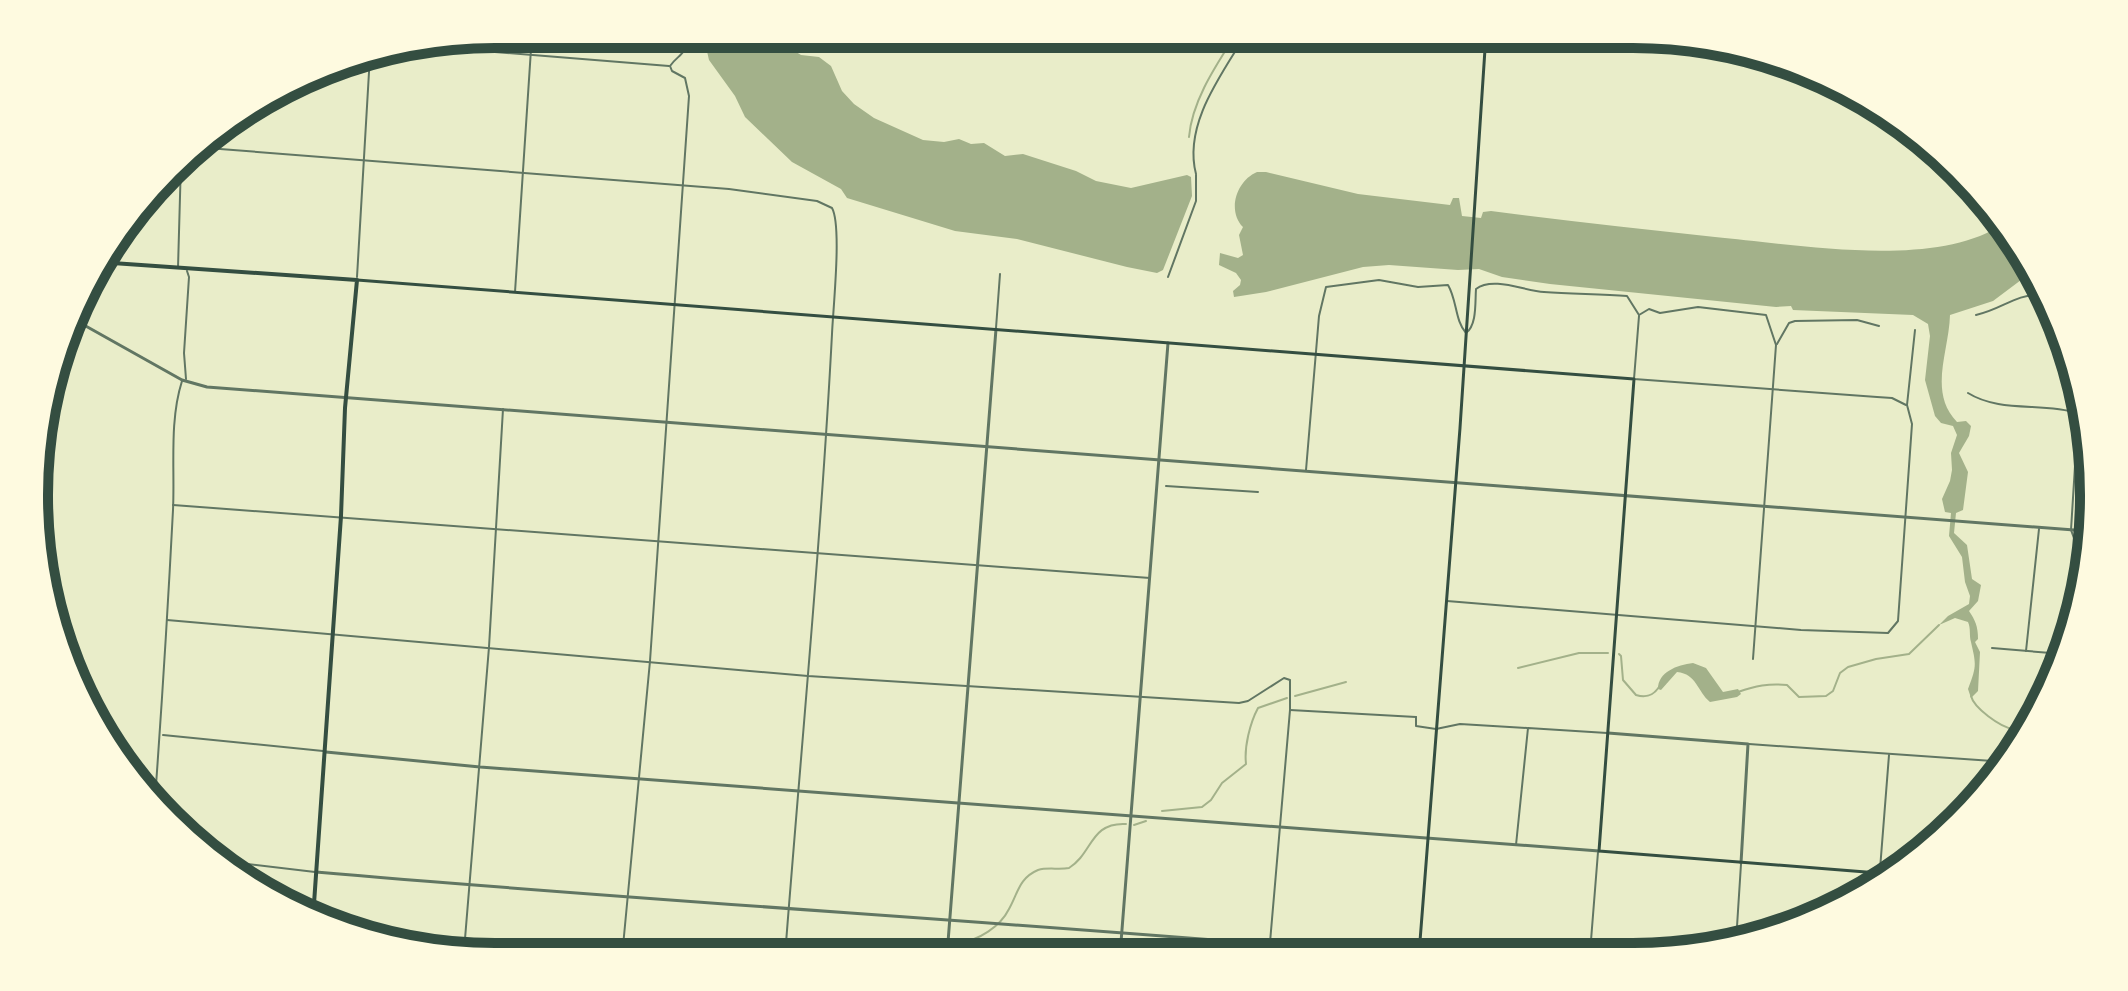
<svg xmlns="http://www.w3.org/2000/svg" width="2128" height="991" viewBox="0 0 2128 991" font-family="'Work Sans',sans-serif">
<rect width="100%" height="100%" fill="#e9edc9"/>
<g fill="#a3b18a">
<path d="M 703,34 L 782,34 L 793,50 L 801,55 L 819,57 L 831,66 L 842,91 L 854,104 L 874,118 L 923,140 L 944,142 L 959,139 L 971,144 L 984,143 L 1005,156 L 1023,154 L 1076,171 L 1096,181 L 1131,188 L 1187,175 L 1191,177 L 1192,196 L 1163,270 L 1157,273 L 1127,267 L 1017,239 L 955,231 L 847,198 L 841,189 L 792,162 L 745,117 L 735,96 L 709,60 Z"/>
<path d="M 1257,172 L 1266,172 L 1358,194 L 1450,205 L 1453,198 L 1459,198 L 1462,216 L 1481,218 L 1483,212 L 1491,211 C 1565,221 1640,229 1715,237 C 1793,244 1929,269 1998,227 L 2029,274 L 1993,301 L 1950,315 C 1949,352 1928,392 1957,422 L 1966,421 L 1971,426 L 1969,436 L 1959,453 L 1968,472 L 1963,510 L 1956,513 L 1954,533 L 1967,545 L 1972,579 L 1981,585 L 1978,601 L 1969,611 C 1975,620 1978,626 1978,639 L 1975,642 L 1980,652 L 1978,691 L 1971,698 L 1968,689 C 1977,666 1976,664 1971,642 C 1969,635 1971,629 1968,622 L 1955,618 L 1939,625 L 1948,616 L 1969,604 L 1970,596 L 1965,582 L 1962,557 L 1949,536 L 1951,513 L 1945,512 L 1942,499 L 1950,481 L 1952,470 L 1951,453 L 1957,435 L 1953,426 L 1941,423 L 1935,416 L 1925,380 L 1930,336 L 1928,324 L 1913,315 L 1793,310 L 1791,306 L 1776,307 L 1550,284 L 1502,277 L 1479,269 L 1458,270 L 1389,265 L 1363,267 L 1266,292 L 1234,297 L 1233,291 L 1240,285 L 1241,280 L 1236,273 L 1219,265 L 1220,253 L 1238,258 L 1243,255 L 1239,235 L 1243,227 C 1227,211 1236,181 1257,172 Z"/>
<path d="M 1693,663 L 1706,668 L 1723,692 L 1738,689 L 1741,694 L 1737,697 L 1710,702 C 1697,691 1697,674 1677,672 L 1661,690 L 1658,689 C 1658,672 1677,665 1693,663 Z"/>
</g>
<g fill="none" stroke-linecap="round" stroke-linejoin="round">
<g stroke="#a3b18a" stroke-width="2">
<path d="M 1189,137 C 1192,100 1217,64 1236,34"/>
<path d="M 1619,654 L 1621,656 L 1623,680 L 1636,695 C 1646,698 1653,696 1659,687"/>
<path d="M 1518,668 L 1579,653 L 1608,653"/>
<path d="M 1738,692 C 1755,686 1769,683 1787,685 L 1799,697 L 1826,696 L 1833,691 L 1840,673 L 1848,667 L 1876,659 L 1909,654 L 1939,625"/>
<path d="M 1295,696 L 1346,682"/>
<path d="M 1971,696 C 1974,708 2000,727 2013,729 C 2017,729 2022,728 2027,728"/>
<path d="M 1162,811 L 1202,807 L 1211,800 L 1222,783 L 1246,764 C 1244,747 1250,723 1258,708 L 1287,698"/>
<path d="M 1134,825 L 1146,821"/>
<path d="M 959,943 C 979,940 1000,927 1009,909 C 1018,893 1019,878 1038,870 C 1048,867 1059,870 1069,868 C 1093,853 1090,822 1126,824"/>
<path d="M 892,956 L 912,948 L 933,946"/>
</g>
<g stroke="#617663" stroke-width="2">
<path d="M 1168,277 L 1196,201 L 1196,175"/>
<path d="M 1166,486 L 1258,492"/>
<path d="M 1416,717 L 1416,726 L 1436,729 L 1460,724 L 1527,728"/>
</g>
<g stroke="#617663" stroke-width="2">
<path d="M 1382,34 L 1483,52"/>
<path d="M 421,46 L 669,66"/>
<path d="M 194,147 L 729,189 L 817,201 L 832,208 C 842,226 833,309 832,334 C 821,542 801,749 785,956"/>
<path d="M 1196,174 C 1183,124 1222,74 1246,34"/>
<path d="M 178,268 L 181,161"/>
<path d="M 357,277 L 370,55"/>
<path d="M 515,292 L 532,34"/>
<path d="M 1976,315 C 2003,309 2013,295 2042,294"/>
<path d="M 1639,316 L 1634,379 L 1877,397 L 1892,398 L 1906,405"/>
<path d="M 996,328 L 1000,274"/>
<path d="M 1777,344 L 1789,323 L 1795,321 L 1857,320 L 1879,326"/>
<path d="M 186,379 L 184,353 L 189,277 L 187,271"/>
<path d="M 1968,393 C 2000,413 2042,402 2078,413"/>
<path d="M 1306,470 L 1319,316 L 1326,287 L 1379,280 L 1418,287 L 1448,285 C 1457,300 1455,321 1466,333 C 1477,325 1475,303 1476,289 C 1493,276 1525,291 1544,292 C 1572,294 1600,294 1627,296 L 1639,315 L 1649,309 L 1660,313 L 1698,307 L 1766,315 L 1776,345 L 1753,659"/>
<path d="M 173,505 L 1150,578"/>
<path d="M 1447,601 L 1801,630 L 1888,633 L 1898,621 L 1912,424 L 1907,405 L 1915,330"/>
<path d="M 167,620 L 808,676 L 1239,703 L 1248,701 L 1284,678 L 1290,680 L 1290,710 L 1269,954"/>
<path d="M 2066,639 L 2075,541 L 2071,530 L 2078,418"/>
<path d="M 1992,648 L 2063,654"/>
<path d="M 2026,651 L 2039,529"/>
<path d="M 1290,710 L 1416,717"/>
<path d="M 163,735 L 323,751"/>
<path d="M 1749,744 L 2007,762"/>
<path d="M 155,799 C 162,703 168,606 173,510 C 175,468 169,422 182,381"/>
<path d="M 1516,845 L 1528,728 L 1607,733"/>
<path d="M 222,861 L 315,872"/>
<path d="M 1879,882 L 1889,755"/>
<path d="M 415,941 L 605,957"/>
<path d="M 1736,942 L 1741,864"/>
<path d="M 464,951 L 489,647 L 503,409"/>
<path d="M 1590,953 L 1598,852"/>
<path d="M 622,957 L 650,661 L 689,96 L 685,78 L 672,71 L 670,66 C 679,53 689,55 685,34"/>
</g>
<g stroke="#617663" stroke-width="3">
<path d="M 75,320 L 182,380 L 207,387 L 2087,531"/>
<path d="M 1608,733 L 1748,744 L 1741,863"/>
<path d="M 326,752 L 480,767 L 1599,851"/>
<path d="M 316,872 C 672,903 1029,923 1385,954"/>
<path d="M 947,955 L 996,329"/>
<path d="M 1120,955 L 1168,343"/>
</g>
<g stroke="#344e41" stroke-width="3">
<path d="M 357,280 L 1634,379 L 1599,851 L 1891,874"/>
<path d="M 1419,954 L 1460,428 L 1486,34"/>
</g>
<path stroke="#344e41" stroke-width="4" d="M 98,262 L 357,280 L 345,408 L 341,516 L 313,918"/>
</g>
<path d="M0 0H2128V991H0ZM495 48H1633A447 447 0 0 1 2080 495V496A447 447 0 0 1 1633 943H495A447 447 0 0 1 48 496V495A447 447 0 0 1 495 48Z" fill="#fefae0" fill-rule="evenodd"/>
<path fill="none" stroke="#344e41" stroke-width="10" d="M495 48H1633A447 447 0 0 1 2080 495V496A447 447 0 0 1 1633 943H495A447 447 0 0 1 48 496V495A447 447 0 0 1 495 48Z"/>
</svg>
